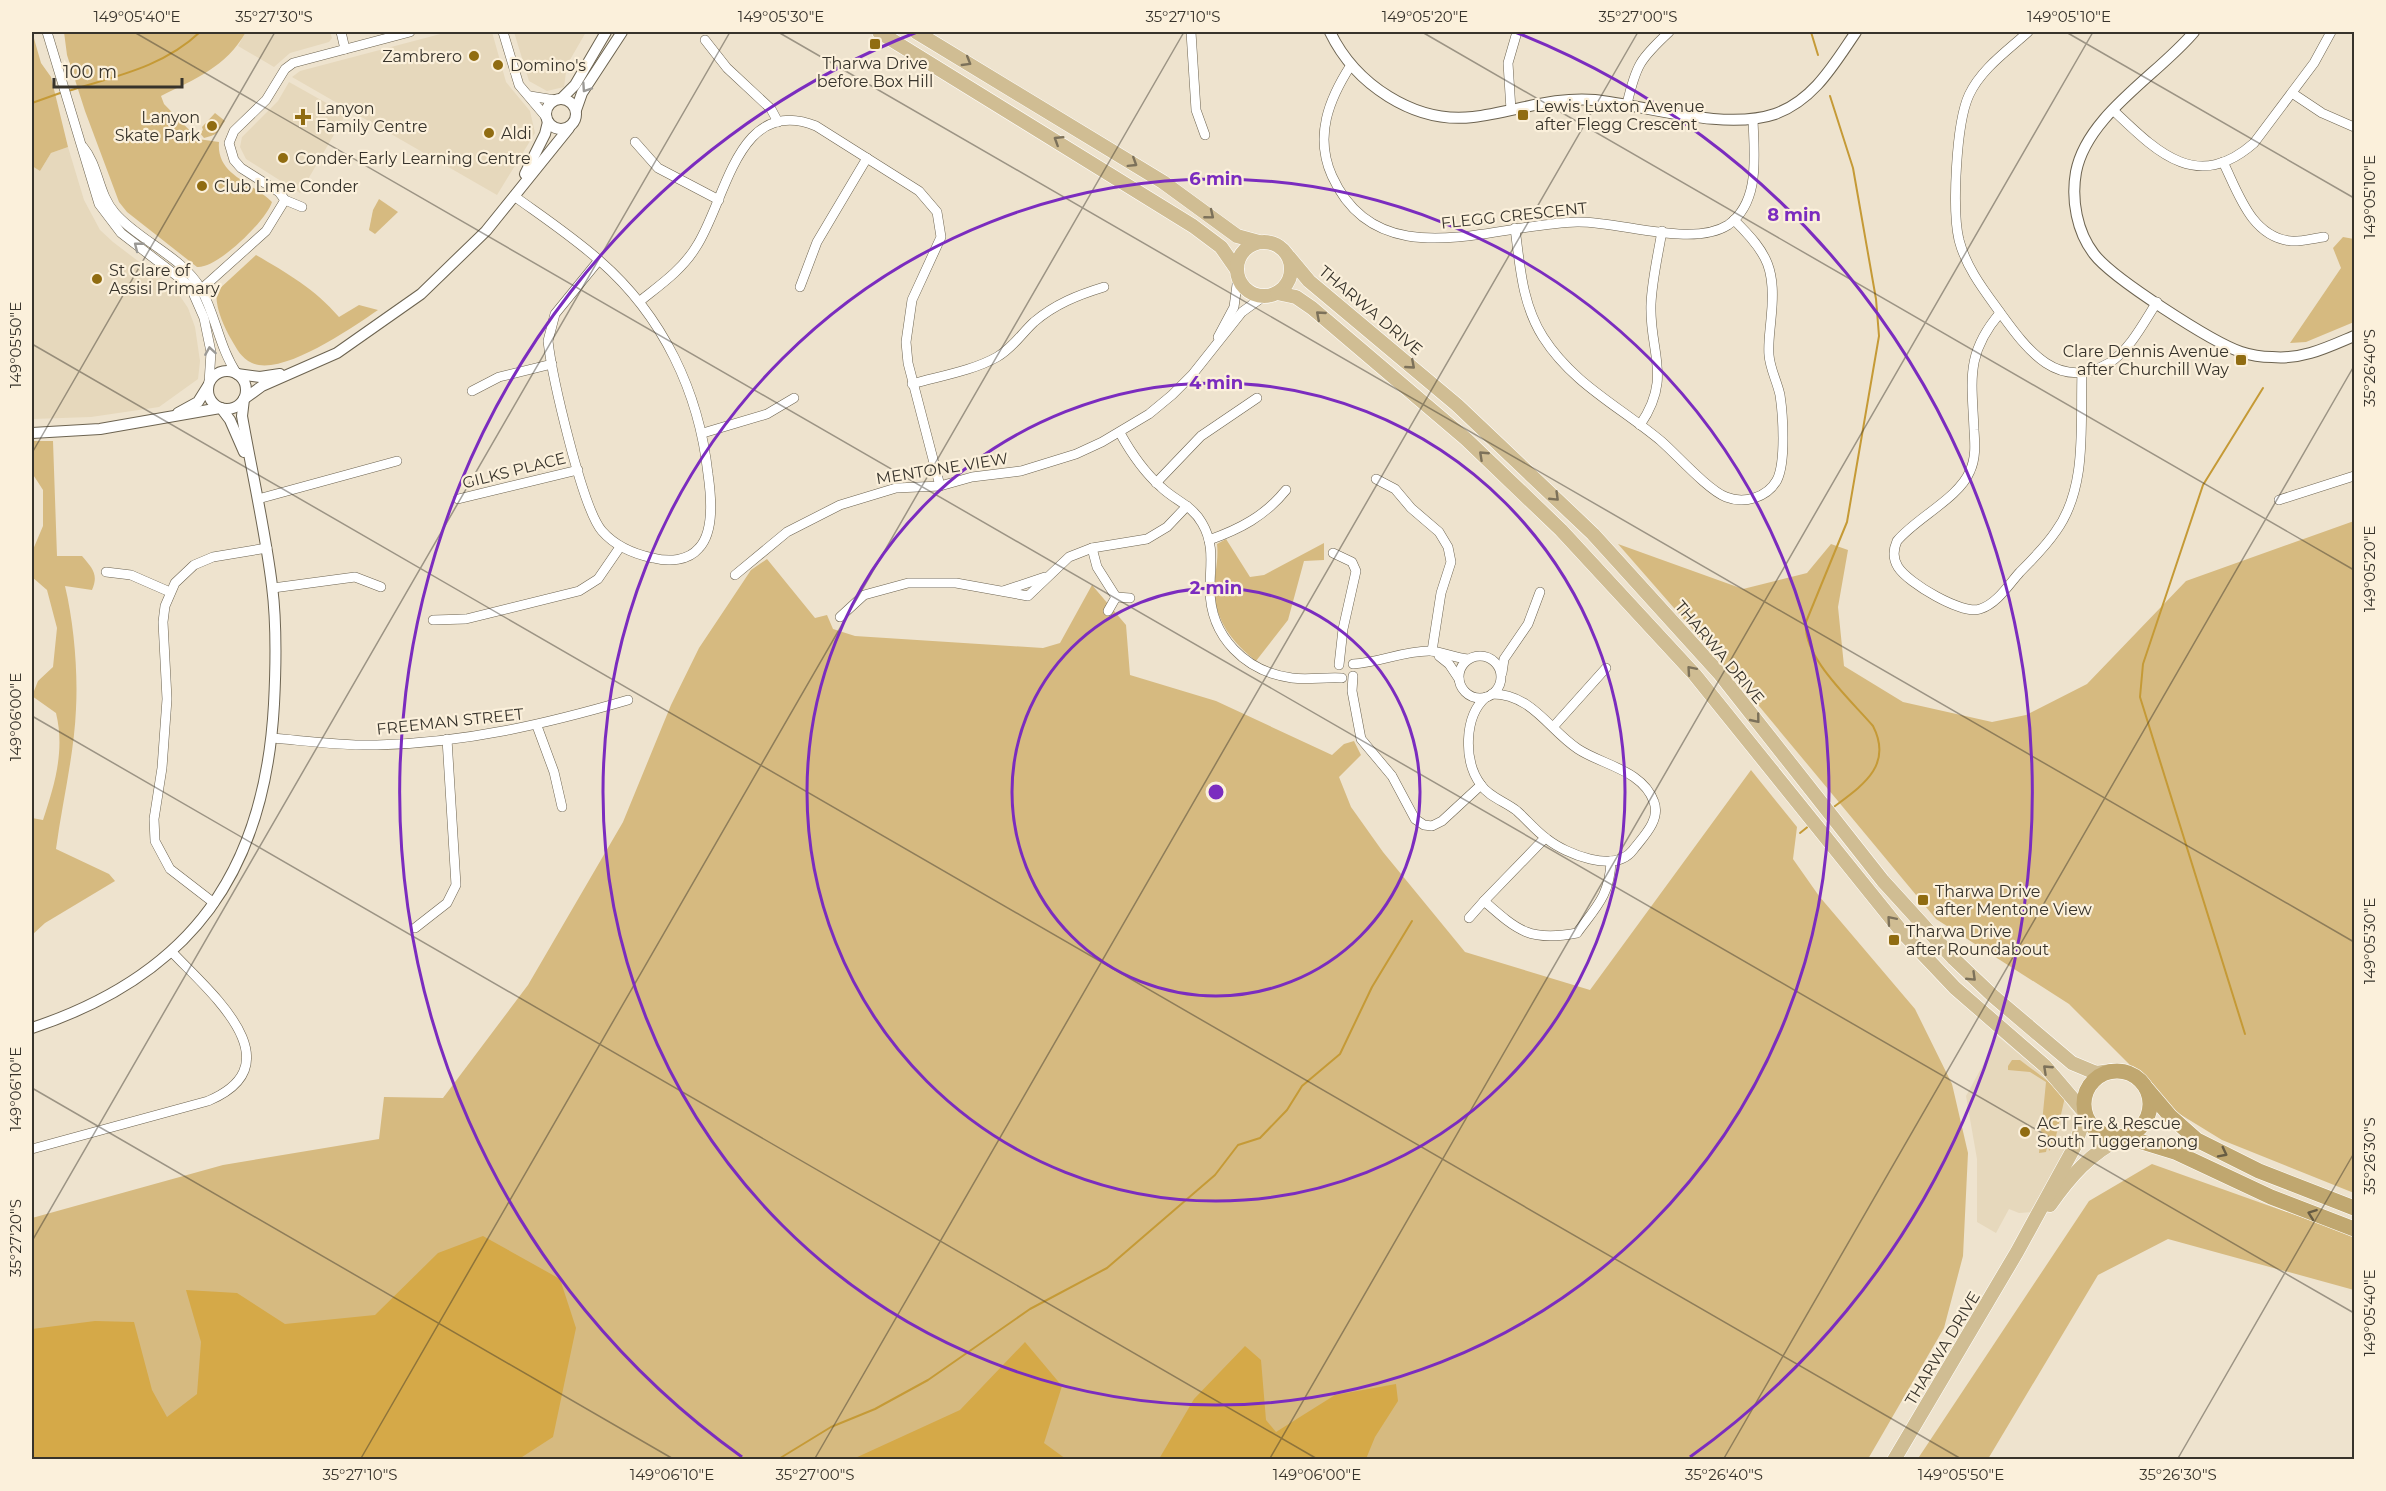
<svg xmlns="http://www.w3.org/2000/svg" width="2386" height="1491" viewBox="0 0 2386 1491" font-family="Montserrat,sans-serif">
<rect width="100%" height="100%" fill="#eee3ce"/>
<g fill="#e6d8bc">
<path d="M 246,32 L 330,32 L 332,38 L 329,42 L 290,53 L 274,67 L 238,46 Z"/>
<path d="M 448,32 L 492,32 L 506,82 L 530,111 L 535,133 L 497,195 L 292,77 L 300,71 Z"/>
<path d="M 514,32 L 586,32 L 567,65 L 564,87 L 547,91 L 529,81 Z"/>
<path d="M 289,82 L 346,114 L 300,193 L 246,159 L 240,147 L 242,137 L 278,101 Z"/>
<path d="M 68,147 L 84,200 L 100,230 L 113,242 L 176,290 L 188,308 L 195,327 L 200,361 L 198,379 L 159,407 L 91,417 L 32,419 L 32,166 L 40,171 L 51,153 Z"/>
<path d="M 1995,1034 L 2048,1078 L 2078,1119 L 2078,1127 L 2033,1212 L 2019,1213 L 2009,1209 L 1996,1233 L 1977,1222 L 1977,1159 L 1966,1096 L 1995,1043 Z"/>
</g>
<g fill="#d6ba80">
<path d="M 64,32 L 246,32 C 226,67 195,79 161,96 L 164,104 L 198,139 L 219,142 C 216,176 253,182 272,202 C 266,221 217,269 197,267 L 127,212 L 119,202 L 85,111 L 67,55 Z"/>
<path d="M 33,35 L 41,63 L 51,77 L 68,147 L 51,153 L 40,171 L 32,166 Z"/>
<path d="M 215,113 L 225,121 C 216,133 220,134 204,138 L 200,133 L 203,130 L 202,127 Z"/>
<path d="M 379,199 L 398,212 L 375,234 L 369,230 L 373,210 Z"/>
<path d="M 2343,237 L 2354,239 L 2354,322 L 2306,342 L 2290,343 L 2341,268 L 2333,248 Z"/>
<path d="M 256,255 C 287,273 315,289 339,317 L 359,305 L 378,310 C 353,327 282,377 252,363 C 241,358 237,349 231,339 C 224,327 214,305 217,291 Z"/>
<path d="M 32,441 L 53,441 L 57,556 L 82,556 C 92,568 99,574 92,590 L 65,586 C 74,624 78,671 76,709 C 74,756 62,803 56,849 L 109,874 L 115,881 L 45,923 L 32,935 L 32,818 L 43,820 C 55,784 65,750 56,713 L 32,696 L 38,681 L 53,667 L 57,628 L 47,590 L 32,577 L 32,552 L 43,526 L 43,490 L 32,473 Z"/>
<path d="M 2354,521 L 2354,1193 L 2222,1140 L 2178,1113 L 2069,1004 L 1936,919 L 1744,688 L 1618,544 L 1743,589 L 1807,573 L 1831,544 L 1848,550 L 1838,607 L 1844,666 L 1903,702 L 1992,722 L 2026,715 L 2087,684 L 2186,581 Z"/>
<path d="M 1226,539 L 1250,577 L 1264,575 L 1324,543 L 1324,560 L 1304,561 L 1288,620 L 1256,661 C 1233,643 1216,622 1214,591 C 1214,575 1219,561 1217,544 Z"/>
<path d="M 767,559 L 815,618 L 827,615 L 833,629 L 855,636 L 1043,648 L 1060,643 L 1092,585 L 1126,625 L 1130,675 L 1216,701 L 1332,755 L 1344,744 L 1354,741 L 1361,755 L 1339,777 L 1351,807 L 1383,852 L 1465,952 L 1590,990 L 1751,770 L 1797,827 L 1793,859 L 1819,896 L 1915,1009 L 1952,1084 L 1968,1153 L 1963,1256 L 1944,1328 L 1868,1459 L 32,1460 L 32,1218 L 223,1165 L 379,1139 L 384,1097 L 443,1098 L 528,985 L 623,822 L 671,705 L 699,648 L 751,570 Z"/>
<path d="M 2012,1060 L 2020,1060 C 2037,1073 2051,1082 2065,1097 L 2054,1145 L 2049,1151 L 2048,1143 L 2046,1152 L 2039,1153 L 2046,1082 L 2030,1072 L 2008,1070 L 2008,1066 Z"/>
<path d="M 2152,1164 L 2354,1236 L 2354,1290 L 2168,1239 L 2098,1275 L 1988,1459 L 1917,1460 L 2089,1201 Z"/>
</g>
<g fill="#d5a948">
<path d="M 483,1236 L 560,1279 L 576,1328 L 553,1437 L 519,1459 L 32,1459 L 32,1329 L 95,1321 L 134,1322 L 152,1390 L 167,1417 L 197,1394 L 201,1342 L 186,1290 L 237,1293 L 285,1324 L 375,1315 L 438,1253 Z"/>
<path d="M 1025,1342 L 1062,1386 L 1044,1443 L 1066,1459 L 853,1459 L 960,1410 Z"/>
<path d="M 1245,1346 L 1261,1360 L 1266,1420 L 1276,1432 L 1335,1395 L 1396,1384 L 1398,1401 L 1375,1437 L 1366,1459 L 1159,1459 L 1194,1399 Z"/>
</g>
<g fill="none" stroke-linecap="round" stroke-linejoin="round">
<g stroke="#c59a36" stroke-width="2">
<path d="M 1811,32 L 1818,55"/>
<path d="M 68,91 C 116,76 163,67 200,32"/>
<path d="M 1830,96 L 1853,168 L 1876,299 L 1879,336 L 1847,522 L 1806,622 C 1802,657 1851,700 1873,726 C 1894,767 1860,787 1831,809"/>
<path d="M 32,103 L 63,92"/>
<path d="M 1800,833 L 1810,825"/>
<path d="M 2245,1034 L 2140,697 L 2143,664 L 2203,485 L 2263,388"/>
<path d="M 777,1460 L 831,1427 L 875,1409 L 928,1380 L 1030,1309 L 1107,1268 L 1215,1175 L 1238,1145 L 1260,1138 L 1287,1110 L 1302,1086 L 1340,1054 L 1372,987 L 1412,921"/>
</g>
<g stroke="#6c6350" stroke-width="10">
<g id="minor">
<path d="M 47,32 L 99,204 L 121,233 L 190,286 L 204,318 L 211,352 L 209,383"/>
<path d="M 341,32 L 345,49"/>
<path d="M 503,32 L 519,85 L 547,118"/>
<path d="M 1191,32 L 1196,110 L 1205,135"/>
<path d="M 2028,32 C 2007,51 1981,69 1969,95 C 1956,123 1952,210 1959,240 C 1966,267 1983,289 1999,311 C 2026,348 2057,393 2109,363 C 2130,350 2144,322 2157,302"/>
<path d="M 705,40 L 727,68 L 771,109 L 778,122"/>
<path d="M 1351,65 C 1329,99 1314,136 1332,176 C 1378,278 1492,224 1577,222 C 1620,221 1692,248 1728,225 C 1761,202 1754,154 1753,119"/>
<path d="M 2292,93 L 2322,113 L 2354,127"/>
<path d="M 530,96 L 555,100"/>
<path d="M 1627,104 C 1636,65 1640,59 1669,32"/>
<path d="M 1511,110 L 1508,63 L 1517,32"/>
<path d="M 2114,111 C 2157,152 2197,193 2254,143 L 2314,63 L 2331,32"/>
<path d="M 635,142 L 658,168 L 719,200"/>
<path d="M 83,147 C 99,166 98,194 115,213 C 139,241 182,256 201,289 C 216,316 219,347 237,374"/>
<path d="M 2223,162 C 2238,192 2251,237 2291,241 C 2301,242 2314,238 2324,237"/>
<path d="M 514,196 C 543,217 573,237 600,261 C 663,316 699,392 708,474 C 711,495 715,531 699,548 C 688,561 669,562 653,558 C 634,554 616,547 602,531 C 582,508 552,376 548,341 L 555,314 L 599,260"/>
<path d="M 302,207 L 285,200 L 279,192 L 241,168 L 234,160 L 229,143 L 234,131 L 266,100 L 285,69 L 293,63 L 410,32"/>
<path d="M 1515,228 C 1520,266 1522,304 1543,337 C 1573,384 1619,406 1661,441 C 1677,455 1708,490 1726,497 C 1744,504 1767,498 1777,480 C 1786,462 1783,415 1780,395 C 1777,381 1770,369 1769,355 C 1768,344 1770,331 1771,319 C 1776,270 1769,254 1734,220"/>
<path d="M 800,287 L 817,242 L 867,158"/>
<path d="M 197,293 L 266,231 L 285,200"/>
<path d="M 640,301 C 660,285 682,270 696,247 C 726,202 737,94 816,126 L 919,191 L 937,212 L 941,237 L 912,300 L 906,342 L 908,363 L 940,486"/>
<path d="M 2000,313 C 1965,354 1972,380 1974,430 C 1975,444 1976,458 1970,471 C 1959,498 1916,518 1897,541 C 1893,550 1893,559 1898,567 C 1908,583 1962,615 1980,609 C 1997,604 2009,584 2020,572 C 2033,559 2046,546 2056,531 C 2088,487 2080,424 2082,372"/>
<path d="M 1218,337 L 1234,307 L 1238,277"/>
<path d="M 912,384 C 940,376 972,371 997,357 C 1013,348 1021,334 1034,322 C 1055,304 1078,295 1104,287"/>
<path d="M 472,391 L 499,377 L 552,364"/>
<path d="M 1640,425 C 1673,377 1649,352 1651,304 C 1652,280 1658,255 1662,231"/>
<path d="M 703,433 L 767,414 L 794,398"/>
<path d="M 1120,433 C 1131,453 1143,471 1161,487 C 1174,500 1192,505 1202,523 C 1215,545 1210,565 1210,589 C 1210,637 1246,672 1292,678 C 1308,680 1325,677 1342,678"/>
<path d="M 1376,479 L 1395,489 L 1411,508 L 1439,532 L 1448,547 L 1451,562 L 1441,593 L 1432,651"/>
<path d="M 1156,483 L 1201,436 L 1257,398"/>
<path d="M 258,499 L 397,461"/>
<path d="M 458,499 L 578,470"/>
<path d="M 2279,500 L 2354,476"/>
<path d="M 1209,540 C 1240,529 1265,516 1286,490"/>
<path d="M 1092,548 L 1097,567 L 1116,597"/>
<path d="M 1333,553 L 1352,562 L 1356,571 L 1343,629 L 1339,665"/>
<path d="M 106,572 L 131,575 L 170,592"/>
<path d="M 735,575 L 787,532 L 840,505 L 896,488 L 940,486 L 972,477 L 1021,471 L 1076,454 L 1102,442 L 1149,414 L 1172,395 L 1192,375 L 1242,312 L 1264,296"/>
<path d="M 273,588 L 355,577 L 381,587"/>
<path d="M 1003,591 L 1045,577"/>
<path d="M 1108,611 L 1116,597 L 1130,598"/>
<path d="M 840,617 L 864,595 L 908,583 L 956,583 L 1028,596 L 1069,557 L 1092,548 L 1147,539 L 1167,527 L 1187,506"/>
<path d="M 433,620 L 466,619 L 579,591 L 598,579 L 620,547"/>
<circle cx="1480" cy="677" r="21"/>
<path d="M 1439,656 L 1449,664 L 1459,679"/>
<path d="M 1353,664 C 1379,663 1405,650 1431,651 C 1443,652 1455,658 1468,659"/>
<path d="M 1502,673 L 1504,659 L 1528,624 L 1540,592"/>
<path d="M 1353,676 L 1352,691 L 1361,739 L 1392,776 L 1415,819 L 1424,825 L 1432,826 L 1442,821 L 1481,785"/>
<path d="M 1486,697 C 1464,716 1463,761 1481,785 C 1489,797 1506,802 1517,811 C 1527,820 1536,831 1547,839 C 1566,854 1615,874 1633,850 C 1643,837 1661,820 1654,802 C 1643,770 1602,765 1578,749 C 1549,730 1532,694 1492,694"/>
<path d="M 537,726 L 554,772 L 562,807"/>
<path d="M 1554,726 L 1606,668"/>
<path d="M 273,738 C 307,741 342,746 377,745 C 464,743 546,724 628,700"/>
<path d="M 1484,901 L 1545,838"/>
<path d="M 214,903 L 170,869 L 155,841 L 154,819 L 162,768 L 167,699 L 163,622 L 165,606 L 175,583 L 194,565 L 213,557 L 267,548"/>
<path d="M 1469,918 L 1484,901 C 1518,931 1530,942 1577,933 C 1596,907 1610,895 1611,861"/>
<path d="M 415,928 L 447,903 L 456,885 L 447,739"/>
<path d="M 32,1149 L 208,1101 C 298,1063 207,990 171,951"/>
</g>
</g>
<g stroke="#6c6350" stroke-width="12">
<g id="tertiary">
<path d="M 1330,32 C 1355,84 1414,124 1473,117 C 1514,112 1554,96 1595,100 C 1648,106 1725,131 1775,114 C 1814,100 1834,64 1856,32"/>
<path d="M 2194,32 C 2158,75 2087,115 2076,172 C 2071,200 2077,232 2094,254 C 2112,278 2212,342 2241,352 C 2250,355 2262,357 2272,357 C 2302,360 2328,347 2354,336"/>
<circle cx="561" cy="114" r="15"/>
<path d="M 561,99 L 575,85 L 606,32"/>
<path d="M 576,110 L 582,93 L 622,32"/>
<path d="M 525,174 L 545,134 L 548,122"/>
<circle cx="227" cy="390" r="19"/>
<path d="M 237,374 L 260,377 L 280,374"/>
<path d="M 244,399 L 262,386 L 337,353 L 421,294 L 486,231 L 569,128"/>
<path d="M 221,408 L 230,420 L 244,452"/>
<path d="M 178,413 L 198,402 L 208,386"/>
<path d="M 32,433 L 100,429 L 220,408"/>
<path d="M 32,1028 C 192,975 265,871 274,704 C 276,665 277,625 272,586 C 265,529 252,473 242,416 L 244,399"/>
</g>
</g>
<g stroke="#fff" stroke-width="15">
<g id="primary">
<path d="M 879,32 L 1193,226 L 1221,247 L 1237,270"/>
<path d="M 916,32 L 1163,182 L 1237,236 L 1259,242"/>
<circle cx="1264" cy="269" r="27"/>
<path d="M 1289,257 L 1309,281 L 1457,405 L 1593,534 L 1719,673 L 1883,881 L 1954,959 L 1993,996 L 2072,1063 L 2096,1073 L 2111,1071"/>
<path d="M 1277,293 L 1296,297 L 1312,308 L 1466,439 L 1561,530 L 1695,675 L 1902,932 L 1955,988 L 2045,1066 L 2085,1113"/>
<path d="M 2050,1205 C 2069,1178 2091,1152 2122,1138"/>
<path d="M 1894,1460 L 2017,1252 L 2075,1146 L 2085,1115"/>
</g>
</g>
<g stroke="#fff" stroke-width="16">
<g id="trunk">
<circle cx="2117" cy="1104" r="33"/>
<path d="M 2147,1089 L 2170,1116 L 2197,1140 L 2259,1171 L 2354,1208"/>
<path d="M 2126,1137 L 2175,1152 L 2271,1197 L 2354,1229"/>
</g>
</g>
<use href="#minor" stroke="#fff" stroke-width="9"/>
<use href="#tertiary" stroke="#fff" stroke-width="10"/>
<use href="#primary" stroke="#d0bd93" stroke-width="14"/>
<use href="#trunk" stroke="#c0a76f" stroke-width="15"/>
</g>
<defs><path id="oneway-chevron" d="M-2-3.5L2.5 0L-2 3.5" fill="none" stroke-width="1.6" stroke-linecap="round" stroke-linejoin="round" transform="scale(1.5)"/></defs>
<g stroke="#7c715a">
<use href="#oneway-chevron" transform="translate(967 62) rotate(31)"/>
<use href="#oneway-chevron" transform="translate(1058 140) rotate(-148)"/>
<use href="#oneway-chevron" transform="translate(1133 163) rotate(32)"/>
<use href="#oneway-chevron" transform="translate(1210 215) rotate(39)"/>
<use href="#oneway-chevron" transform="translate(1320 315) rotate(-139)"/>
<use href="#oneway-chevron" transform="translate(1411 365) rotate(41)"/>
<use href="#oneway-chevron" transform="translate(1483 455) rotate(-137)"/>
<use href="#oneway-chevron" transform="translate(1555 497) rotate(44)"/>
<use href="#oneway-chevron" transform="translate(1691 670) rotate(-131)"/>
<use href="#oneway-chevron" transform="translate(1756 719) rotate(51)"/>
<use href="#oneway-chevron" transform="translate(1891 920) rotate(-131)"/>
<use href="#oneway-chevron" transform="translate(1972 977) rotate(44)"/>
<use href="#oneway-chevron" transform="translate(2047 1069) rotate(-137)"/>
</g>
<g stroke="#9b9995">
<use href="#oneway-chevron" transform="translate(586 88) rotate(124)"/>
<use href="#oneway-chevron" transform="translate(138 246) rotate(-142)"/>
<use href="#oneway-chevron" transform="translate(210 351) rotate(-99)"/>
</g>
<g stroke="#675c43">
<use href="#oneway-chevron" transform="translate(2223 1153) rotate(27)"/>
<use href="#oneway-chevron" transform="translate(2312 1214) rotate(-160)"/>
</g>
<path fill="none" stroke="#37332b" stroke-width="1.5" stroke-opacity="0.45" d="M 134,32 L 2354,1313M 778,32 L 2354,942M 1422,32 L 2354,570M 2066,32 L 2354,198M 32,344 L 1963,1460M 32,453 L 275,32M 32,716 L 1319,1460M 32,1088 L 675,1460M 32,1241 L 730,32M 360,1460 L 1184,32M 814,1460 L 1638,32M 1269,1460 L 2093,32M 1723,1460 L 2354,366M 2177,1460 L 2354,1153"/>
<g fill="none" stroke="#7b2cbf" stroke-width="3">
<circle cx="1216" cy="792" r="204"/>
<circle cx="1216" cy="792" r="409"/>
<circle cx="1216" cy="792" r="613"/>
<path d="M742 1457A817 817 0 0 1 917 32M1515 32A817 817 0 0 1 1690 1457"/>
</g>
<g fill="#906c11" stroke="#fbf0db" stroke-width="2">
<rect x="869" y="38" width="12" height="12" rx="3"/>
<circle cx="474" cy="56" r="6"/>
<circle cx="498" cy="65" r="6"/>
<rect x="1517" y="109" width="12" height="12" rx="3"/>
<path d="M300 108h6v6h6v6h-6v6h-6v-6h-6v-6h6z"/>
<circle cx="212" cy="126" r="6"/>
<circle cx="489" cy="133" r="6"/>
<circle cx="283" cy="158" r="6"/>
<circle cx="202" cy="186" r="6"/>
<circle cx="97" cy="279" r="6"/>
<rect x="2235" y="354" width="12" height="12" rx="3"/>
<rect x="1917" y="894" width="12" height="12" rx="3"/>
<rect x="1888" y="934" width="12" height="12" rx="3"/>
<circle cx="2025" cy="1132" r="6"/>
</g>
<g text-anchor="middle" stroke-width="4.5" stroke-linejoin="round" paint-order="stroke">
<g font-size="16" fill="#37332b" stroke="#fbf0db" text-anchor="start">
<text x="462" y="62" text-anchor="end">Zambrero</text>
<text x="875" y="69" text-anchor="middle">Tharwa Drive<tspan x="875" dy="18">before Box Hill</tspan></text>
<text x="510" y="71">Domino's</text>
<text x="1535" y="112">Lewis Luxton Avenue<tspan x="1535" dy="18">after Flegg Crescent</tspan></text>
<text x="316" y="114">Lanyon<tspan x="316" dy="18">Family Centre</tspan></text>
<text x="200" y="123" text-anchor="end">Lanyon<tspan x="200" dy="18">Skate Park</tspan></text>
<text x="501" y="139">Aldi</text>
<text x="295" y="164">Conder Early Learning Centre</text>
<text x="214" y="192">Club Lime Conder</text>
<text x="109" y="276">St Clare of<tspan x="109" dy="18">Assisi Primary</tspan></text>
<text x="2229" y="357" text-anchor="end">Clare Dennis Avenue<tspan x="2229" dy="18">after Churchill Way</tspan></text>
<text x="1935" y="897">Tharwa Drive<tspan x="1935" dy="18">after Mentone View</tspan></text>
<text x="1906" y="937">Tharwa Drive<tspan x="1906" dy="18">after Roundabout</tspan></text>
<text x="2037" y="1129">ACT Fire &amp; Rescue<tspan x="2037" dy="18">South Tuggeranong</tspan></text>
</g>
<g font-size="16" fill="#37332b" stroke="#fbf0db">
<text transform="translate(1514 215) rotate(-6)" y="6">FLEGG CRESCENT</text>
<text transform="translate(1371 310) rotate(40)" y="6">THARWA DRIVE</text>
<text transform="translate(942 468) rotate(-9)" y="6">MENTONE VIEW</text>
<text transform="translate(514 470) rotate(-14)" y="6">GILKS PLACE</text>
<text transform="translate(1720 652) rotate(50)" y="6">THARWA DRIVE</text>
<text transform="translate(450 721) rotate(-6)" y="6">FREEMAN STREET</text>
<text transform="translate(1942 1348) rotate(-59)" y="6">THARWA DRIVE</text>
</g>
</g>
<circle cx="1216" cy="792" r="9" fill="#7b2cbf" stroke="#fbf0db" stroke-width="3"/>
<g font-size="18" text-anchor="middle" font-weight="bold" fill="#7b2cbf" stroke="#fbf0db" stroke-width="4.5" stroke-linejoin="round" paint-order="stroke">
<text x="1216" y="185">6 min</text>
<text x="1794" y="221">8 min</text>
<text x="1216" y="389">4 min</text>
<text x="1216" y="594">2 min</text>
</g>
<rect width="2386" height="1491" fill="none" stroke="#fbf0db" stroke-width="66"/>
<path d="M54 78v9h128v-9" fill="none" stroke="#37332b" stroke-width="3"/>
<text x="63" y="78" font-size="18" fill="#37332b" stroke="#fbf0db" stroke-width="4.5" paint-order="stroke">100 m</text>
<rect x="33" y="33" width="2320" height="1425" fill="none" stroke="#37332b" stroke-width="2"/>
<g font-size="15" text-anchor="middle" fill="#37332b">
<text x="137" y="22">149°05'40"E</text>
<text x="274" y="22">35°27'30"S</text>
<text x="781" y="22">149°05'30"E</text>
<text x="1183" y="22">35°27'10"S</text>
<text x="1425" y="22">149°05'20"E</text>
<text x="1638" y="22">35°27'00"S</text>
<text x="2069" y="22">149°05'10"E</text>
<text transform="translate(2370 197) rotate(-90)" y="5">149°05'10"E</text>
<text transform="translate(16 345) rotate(-90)" y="5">149°05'50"E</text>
<text transform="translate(2370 368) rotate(-90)" y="5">35°26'40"S</text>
<text transform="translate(2370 569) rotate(-90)" y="5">149°05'20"E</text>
<text transform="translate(16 717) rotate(-90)" y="5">149°06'00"E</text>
<text transform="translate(2370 941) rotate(-90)" y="5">149°05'30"E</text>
<text transform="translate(16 1089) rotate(-90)" y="5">149°06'10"E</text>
<text transform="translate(2370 1156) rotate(-90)" y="5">35°26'30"S</text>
<text transform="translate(16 1238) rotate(-90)" y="5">35°27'20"S</text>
<text transform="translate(2370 1313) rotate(-90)" y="5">149°05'40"E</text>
<text x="360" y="1480">35°27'10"S</text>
<text x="672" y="1480">149°06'10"E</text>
<text x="815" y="1480">35°27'00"S</text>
<text x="1317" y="1480">149°06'00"E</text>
<text x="1724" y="1480">35°26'40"S</text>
<text x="1961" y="1480">149°05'50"E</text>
<text x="2178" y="1480">35°26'30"S</text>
</g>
</svg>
